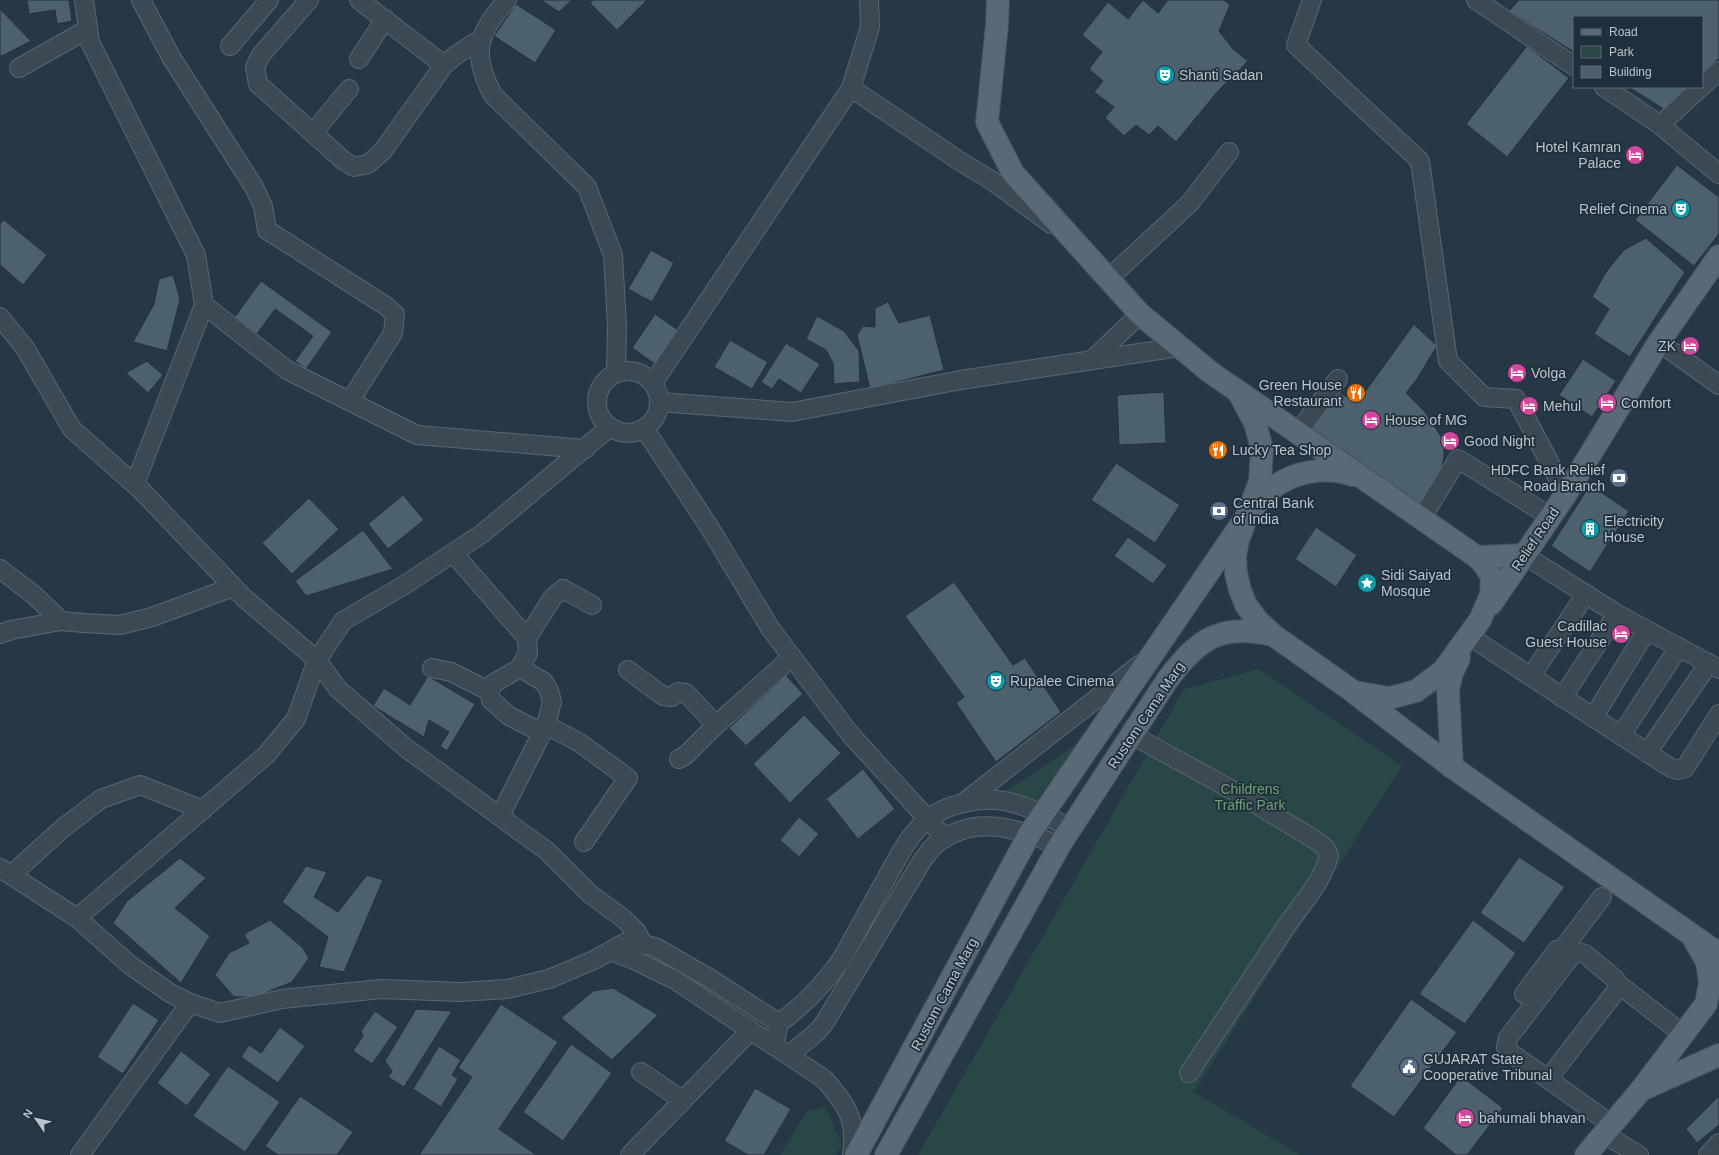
<svg xmlns="http://www.w3.org/2000/svg" width="1719" height="1155" viewBox="0 0 1719 1155" font-family="Arial,sans-serif">
<rect width="100%" height="100%" fill="#263846"/>
<g fill="#284746">
<path d="M 1259,669 L 1402,766 L 1194,1092 L 1300,1155 L 918,1155 L 1184,689 Z"/>
<path d="M 1077,744 L 1035,803 L 994,799 Z"/>
<path d="M 825,1107 L 842,1144 L 836,1155 L 780,1155 L 807,1111 Z"/>
</g>
<g fill="#4d606e" stroke="#21313d">
<path d="M 27,0 L 69,0 L 72,21 L 57,24 L 55,10 L 29,14 Z"/>
<path d="M 541,0 L 572,0 L 559,12 Z"/>
<path d="M 593,0 L 647,0 L 617,30 L 590,3 Z"/>
<path d="M 1143,0 L 1158,13 L 1168,0 L 1224,0 L 1230,5 L 1219,31 L 1233,49 L 1248,61 L 1218,91 L 1176,142 L 1158,126 L 1149,135 L 1136,125 L 1124,136 L 1105,118 L 1114,107 L 1094,92 L 1103,81 L 1089,69 L 1102,52 L 1082,35 L 1108,2 L 1128,19 Z"/>
<path d="M 1519,0 L 1719,0 L 1719,58 L 1702,74 L 1702,17 L 1574,17 L 1574,52 L 1509,11 Z"/>
<path d="M 516,4 L 556,30 L 535,63 L 494,36 Z"/>
<path d="M 0,9 L 31,41 L 2,56 L 0,55 Z"/>
<path d="M 1527,46 L 1569,78 L 1507,157 L 1466,124 Z"/>
<path d="M 1629,87 L 1688,87 L 1665,110 Z"/>
<path d="M 1677,165 L 1719,197 L 1719,234 L 1694,266 L 1635,220 Z"/>
<path d="M 4,220 L 47,255 L 23,285 L 0,265 L 0,224 Z"/>
<path d="M 1646,238 L 1685,272 L 1630,357 L 1594,334 L 1609,309 L 1592,297 L 1606,272 L 1624,250 Z"/>
<path d="M 651,250 L 674,263 L 652,302 L 628,289 Z"/>
<path d="M 173,275 L 180,299 L 167,351 L 133,342 L 154,304 L 159,279 Z"/>
<path d="M 261,281 L 332,332 L 306,369 L 295,361 L 313,336 L 275,309 L 257,334 L 234,318 Z"/>
<path d="M 888,302 L 899,323 L 930,315 L 944,370 L 870,389 L 857,335 L 863,326 L 875,327 L 875,308 Z"/>
<path d="M 655,314 L 681,332 L 658,366 L 632,348 Z"/>
<path d="M 817,316 L 844,331 L 859,351 L 860,382 L 834,384 L 833,363 L 826,350 L 806,339 Z"/>
<path d="M 1414,324 L 1437,346 L 1417,379 L 1406,393 L 1425,412 L 1444,441 L 1444,457 L 1439,478 L 1418,509 L 1305,432 L 1333,389 L 1357,403 Z"/>
<path d="M 730,340 L 768,362 L 752,389 L 714,367 Z"/>
<path d="M 786,343 L 820,364 L 801,393 L 779,379 L 772,389 L 761,382 Z"/>
<path d="M 1583,359 L 1616,381 L 1592,417 L 1559,395 Z"/>
<path d="M 147,361 L 163,375 L 148,393 L 126,373 Z"/>
<path d="M 1164,392 L 1166,443 L 1119,445 L 1117,395 Z"/>
<path d="M 1116,463 L 1180,505 L 1155,543 L 1091,500 Z"/>
<path d="M 1590,485 L 1629,511 L 1590,572 L 1551,546 Z"/>
<path d="M 403,495 L 424,520 L 388,549 L 368,524 Z"/>
<path d="M 309,498 L 339,529 L 292,574 L 262,543 Z"/>
<path d="M 1316,527 L 1357,555 L 1336,587 L 1295,559 Z"/>
<path d="M 363,530 L 393,569 L 306,596 L 295,581 Z"/>
<path d="M 1128,537 L 1167,565 L 1153,584 L 1114,556 Z"/>
<path d="M 954,582 L 1013,665 L 1025,658 L 1061,712 L 996,762 L 956,703 L 964,697 L 905,616 Z"/>
<path d="M 786,675 L 803,694 L 746,746 L 729,728 Z"/>
<path d="M 428,676 L 475,704 L 447,751 L 440,746 L 449,732 L 429,720 L 424,737 L 373,706 L 384,688 L 410,705 Z"/>
<path d="M 804,715 L 841,753 L 790,803 L 753,764 Z"/>
<path d="M 863,769 L 895,809 L 858,839 L 826,799 Z"/>
<path d="M 799,817 L 819,834 L 799,857 L 780,840 Z"/>
<path d="M 1519,857 L 1565,887 L 1524,943 L 1480,913 Z"/>
<path d="M 180,858 L 206,878 L 175,908 L 210,936 L 181,983 L 113,923 L 127,901 Z"/>
<path d="M 306,866 L 327,872 L 314,897 L 338,912 L 367,875 L 383,880 L 344,972 L 319,967 L 328,937 L 282,902 Z"/>
<path d="M 270,920 L 302,947 L 309,958 L 292,982 L 255,997 L 234,997 L 215,975 L 229,953 L 249,943 L 244,934 Z"/>
<path d="M 1473,920 L 1516,953 L 1465,1024 L 1419,994 Z"/>
<path d="M 613,988 L 658,1015 L 612,1060 L 561,1018 L 593,991 Z"/>
<path d="M 1411,999 L 1457,1032 L 1394,1117 L 1350,1086 Z"/>
<path d="M 133,1003 L 159,1020 L 123,1074 L 97,1057 Z"/>
<path d="M 501,1004 L 558,1042 L 499,1129 L 536,1155 L 419,1155 L 472,1077 L 458,1068 Z"/>
<path d="M 416,1009 L 452,1011 L 404,1087 L 388,1077 L 392,1071 L 385,1061 Z"/>
<path d="M 375,1011 L 398,1027 L 372,1064 L 353,1051 L 363,1036 L 361,1031 Z"/>
<path d="M 280,1027 L 305,1046 L 278,1083 L 241,1057 L 249,1045 L 261,1053 Z"/>
<path d="M 571,1044 L 612,1073 L 563,1141 L 523,1112 Z"/>
<path d="M 439,1046 L 461,1060 L 452,1075 L 458,1079 L 441,1107 L 413,1089 Z"/>
<path d="M 181,1051 L 211,1074 L 187,1106 L 157,1083 Z"/>
<path d="M 228,1066 L 280,1102 L 245,1152 L 193,1116 Z"/>
<path d="M 1461,1076 L 1503,1108 L 1467,1155 L 1456,1155 L 1423,1128 Z"/>
<path d="M 755,1088 L 791,1109 L 764,1155 L 748,1155 L 724,1141 Z"/>
<path d="M 300,1096 L 353,1132 L 337,1155 L 278,1155 L 265,1146 Z"/>
<path d="M 1719,1096 L 1719,1125 L 1697,1143 L 1686,1129 Z"/>
</g>
<g fill="none" stroke-linecap="round" stroke-linejoin="round">
<g stroke="#596772" stroke-width="20">
<g id="minor">
<path d="M 84,0 L 90,42 L 196,255 L 204,305 L 135,484"/>
<path d="M 141,0 L 171,57 L 254,187 L 263,206 L 267,230 L 386,306 L 395,314 L 393,333 L 350,401"/>
<path d="M 309,0 L 261,55 L 255,67 L 258,84 L 344,161 L 354,167 L 368,164 L 382,152 L 444,65 L 456,55 L 482,38"/>
<path d="M 359,0 L 444,65"/>
<path d="M 507,0 C 477,34 471,54 493,95 L 587,187 L 613,255 L 617,326 L 616,373"/>
<path d="M 1312,0 L 1296,45 L 1420,161 L 1448,361 L 1484,397 L 1516,399 L 1566,494"/>
<path d="M 1476,0 L 1574,66"/>
<path d="M 230,46 L 269,0"/>
<path d="M 359,59 L 385,19"/>
<path d="M 19,68 L 88,29"/>
<path d="M 1702,86 L 1719,71"/>
<path d="M 1604,87 L 1660,125 L 1719,174"/>
<path d="M 851,88 L 961,162 L 991,180 L 1051,224"/>
<path d="M 1660,125 L 1701,87"/>
<path d="M 313,133 L 349,89"/>
<path d="M 1108,279 L 1190,203 L 1229,152"/>
<path d="M 204,305 L 287,370 L 417,435 L 585,449"/>
<path d="M 0,317 L 25,348 L 72,429 L 141,490 L 244,598 L 317,660 L 338,689 L 406,748 L 547,851 L 590,894 L 624,919 L 636,931 L 644,945"/>
<path d="M 1659,342 L 1719,385"/>
<path d="M 1092,360 L 1140,314"/>
<circle cx="628" cy="402" r="31"/>
<path d="M 653,383 L 851,88 L 870,27 L 869,0"/>
<path d="M 659,402 L 792,412 L 961,380 L 1179,347"/>
<path d="M 644,428 L 708,525 L 770,628 L 850,734 L 945,838"/>
<path d="M 1298,432 L 1338,379"/>
<path d="M 1421,519 L 1458,459 L 1551,517"/>
<path d="M 453,553 L 527,638"/>
<path d="M 1524,555 L 1617,614 L 1719,669"/>
<path d="M 0,569 L 34,595 L 61,621 L 84,623 L 120,625 L 152,617 L 233,587"/>
<path d="M 0,634 L 11,630 L 61,621"/>
<path d="M 1469,636 L 1671,768 L 1678,770 L 1685,768 L 1719,714"/>
<path d="M 432,668 L 451,672 L 489,691 L 494,683 L 520,668 L 544,682 L 549,691 L 552,702 L 546,725 L 500,816"/>
<path d="M 520,668 L 528,653 L 527,638 L 553,597 L 563,589 L 592,605"/>
<path d="M 628,670 L 663,696 L 672,697 L 678,692 L 686,693 L 716,725 L 792,657"/>
<path d="M 1531,676 L 1586,594"/>
<path d="M 489,691 L 491,700 L 509,716 L 542,733"/>
<path d="M 1562,698 L 1617,614"/>
<path d="M 1593,718 L 1647,630"/>
<path d="M 546,725 L 580,743 L 628,778 L 584,842"/>
<path d="M 1132,735 L 1234,791 L 1317,841 L 1325,848 L 1329,855 C 1322,884 1301,904 1285,928 C 1253,976 1221,1025 1189,1073"/>
<path d="M 1621,735 L 1679,647"/>
<path d="M 1647,753 L 1709,663"/>
<path d="M 679,759 L 686,755 L 716,725"/>
<path d="M 963,803 L 1142,663"/>
<path d="M 0,868 L 77,918 L 130,965 L 170,993 L 190,1003 L 220,1013 L 282,999 L 381,989 L 460,992 L 507,989 L 549,979 L 594,960 L 628,941 L 655,947 L 709,978 L 779,1023"/>
<path d="M 11,875 L 63,828 L 101,799 L 140,785 L 203,810"/>
<path d="M 77,918 L 266,755 L 296,719 L 317,660 L 343,621 L 406,584 L 483,533 L 610,427"/>
<path d="M 1562,950 L 1602,897"/>
<path d="M 610,951 L 634,960 L 675,980 L 824,1079 C 847,1105 857,1119 852,1155"/>
<path d="M 1618,984 L 1616,991 L 1548,1079 L 1512,1054 L 1506,1047 L 1508,1038 L 1572,955 L 1578,952 L 1585,954 L 1615,979 L 1618,984 L 1683,1034"/>
<path d="M 1524,994 L 1557,950 L 1564,950 L 1572,955"/>
<path d="M 774,1046 L 779,1023 C 803,1006 824,984 841,960 C 856,934 870,907 885,881 C 897,859 908,835 928,819 C 948,803 984,796 1009,802 C 1031,807 1051,818 1070,828"/>
<path d="M 789,1055 L 817,1032 L 825,1022 L 922,861 C 926,856 930,849 935,845 C 974,813 1018,828 1059,846"/>
<path d="M 641,1072 L 682,1100"/>
<path d="M 1548,1079 L 1612,1125"/>
<path d="M 1604,1134 L 1639,1155"/>
<path d="M 80,1155 L 190,1003"/>
<path d="M 630,1155 L 751,1030"/>
<path d="M 1708,1155 L 1719,1143"/>
</g>
</g>
<g stroke="#44535e" stroke-width="24">
<g id="major">
<path d="M 998,0 L 997,25 L 987,122 L 1013,173 L 1140,314 L 1210,372 L 1477,557 L 1484,564 L 1492,577 L 1491,595 L 1480,620 L 1443,671 L 1416,691 L 1390,698 L 1354,692 L 1273,635 L 1258,621 L 1246,605 L 1240,590 L 1236,573 L 1235,556 L 1238,540 L 1260,481 L 1262,449 L 1255,423 L 1239,393"/>
<path d="M 1477,557 L 1524,555"/>
<path d="M 1491,604 L 1566,494 L 1659,342 L 1719,256"/>
<path d="M 1356,694 L 1452,767 L 1719,954"/>
<path d="M 1452,767 L 1448,690 L 1452,673 L 1459,658"/>
<path d="M 1641,1090 L 1706,1004 L 1710,983 L 1707,962 L 1694,939"/>
<path d="M 856,1155 L 1030,833 L 1249,513 C 1255,506 1262,496 1270,490 C 1293,471 1325,466 1353,475"/>
<path d="M 886,1155 L 1061,843 L 1168,679 C 1199,638 1221,623 1273,635"/>
<path d="M 1586,1155 L 1641,1090 L 1719,1055"/>
</g>
</g>
<use href="#minor" stroke="#3b4955" stroke-width="18"/>
<use href="#major" stroke="#596975" stroke-width="22"/>
</g>
<defs>
<g id="theatre-disc" transform="scale(1)"><circle r="9.5" fill="#0f9aa8" stroke="#1f2f3b"/><path d="M-5-5.5Q0-4 5-5.5V0Q5 5 0 6Q-5 5-5 0ZM-3.3-2.5H-1v1.5H-3.3ZM1-2.5H3.3v1.5H1ZM-2.8 1Q0 5.5 2.8 1Z" fill="#fff"/></g>
<g id="hotel-disc" transform="scale(1)"><circle r="9.5" fill="#d1479c" stroke="#1f2f3b"/><path d="M-6-4.5h1.5V1H6V5H4.5V3h-9V5H-6ZM-4 0a1.8 1.8 0 1 1 3.6 0ZM.5 0V-2.5h3Q6-2.5 6 0Z" fill="#fff"/></g>
<g id="restaurant-disc" transform="scale(1)"><circle r="9.5" fill="#e8710a" stroke="#1f2f3b"/><path d="M-5-6h1v4h1v-4h1v4h1v-4h1v5L-1.5 .5V6h-2V.5L-5-1ZM5-6V6H3V1.5H1.5Q1.5-4 5-6Z" fill="#fff"/></g>
<g id="bank-disc" transform="scale(1)"><circle r="9.5" fill="#5c6f8a" stroke="#1f2f3b"/><path d="M-6-4H6V4H-6ZM0-2.3a2.3 2.3 0 1 0 0 4.6a2.3 2.3 0 1 0 0-4.6Z" fill="#fff"/></g>
<g id="building-disc" transform="scale(1)"><circle r="9.5" fill="#0f9aa8" stroke="#1f2f3b"/><path d="M-4-6H4V6H1V3H-1V6H-4ZM-2.5-4.3h1.7v1.8h-1.7ZM.8-4.3h1.7v1.8H.8ZM-2.5-1h1.7V.8h-1.7ZM.8-1h1.7V.8H.8Z" fill="#fff"/></g>
<g id="sight-disc" transform="scale(1)"><circle r="9.5" fill="#0f9aa8" stroke="#1f2f3b"/><path d="M0-6L1.8-2.2L6-1.7L2.9 1.2L3.7 5.4L0 3.3L-3.7 5.4L-2.9 1.2L-6-1.7L-1.8-2.2Z" fill="#fff"/></g>
<g id="civic-disc" transform="scale(1)"><circle r="9.5" fill="#5c6f8a" stroke="#1f2f3b"/><path d="M-.6-6.5H3V-4.5H.6V-3L4-1V1h2V6H-6V1h2V-1L-.6-3ZM-1.2 2.5V6h2.4V2.5Z" fill="#fff"/></g>
</defs>
<g fill-rule="evenodd">
<use href="#theatre-disc" x="1165" y="75"/>
<use href="#hotel-disc" x="1635" y="155"/>
<use href="#theatre-disc" x="1681" y="209"/>
<use href="#hotel-disc" x="1690" y="346"/>
<use href="#hotel-disc" x="1517" y="373"/>
<use href="#restaurant-disc" x="1356" y="393"/>
<use href="#hotel-disc" x="1607" y="403"/>
<use href="#hotel-disc" x="1529" y="406"/>
<use href="#hotel-disc" x="1371" y="420"/>
<use href="#hotel-disc" x="1450" y="441"/>
<use href="#restaurant-disc" x="1218" y="450"/>
<use href="#bank-disc" x="1619" y="478"/>
<use href="#bank-disc" x="1219" y="511"/>
<use href="#building-disc" x="1590" y="529"/>
<use href="#sight-disc" x="1367" y="583"/>
<use href="#hotel-disc" x="1621" y="634"/>
<use href="#theatre-disc" x="996" y="681"/>
<use href="#civic-disc" x="1409" y="1067"/>
<use href="#hotel-disc" x="1465" y="1118"/>
</g>
<g text-anchor="middle" stroke-width="3.5" stroke-linejoin="round" paint-order="stroke">
<g font-size="14" fill="#b9c4ce" stroke="#1f2f3b" text-anchor="start">
<text x="1179" y="80">Shanti Sadan</text>
<text x="1621" y="152" text-anchor="end">Hotel Kamran<tspan x="1621" dy="16">Palace</tspan></text>
<text x="1667" y="214" text-anchor="end">Relief Cinema</text>
<text x="1676" y="351" text-anchor="end">ZK</text>
<text x="1531" y="378">Volga</text>
<text x="1342" y="390" text-anchor="end">Green House<tspan x="1342" dy="16">Restaurant</tspan></text>
<text x="1621" y="408">Comfort</text>
<text x="1543" y="411">Mehul</text>
<text x="1385" y="425">House of MG</text>
<text x="1464" y="446">Good Night</text>
<text x="1232" y="455">Lucky Tea Shop</text>
<text x="1605" y="475" text-anchor="end">HDFC Bank Relief<tspan x="1605" dy="16">Road Branch</tspan></text>
<text x="1233" y="508">Central Bank<tspan x="1233" dy="16">of India</tspan></text>
<text x="1604" y="526">Electricity<tspan x="1604" dy="16">House</tspan></text>
<text x="1381" y="580">Sidi Saiyad<tspan x="1381" dy="16">Mosque</tspan></text>
<text x="1607" y="631" text-anchor="end">Cadillac<tspan x="1607" dy="16">Guest House</tspan></text>
<text x="1010" y="686">Rupalee Cinema</text>
<text x="1423" y="1064">GUJARAT State<tspan x="1423" dy="16">Cooperative Tribunal</tspan></text>
<text x="1479" y="1123">bahumali bhavan</text>
</g>
<g font-size="14" fill="#b9c4ce" stroke="#1f2f3b">
<text transform="translate(1535 539) rotate(-56)" y="5">Relief Road</text>
<text transform="translate(1146 715) rotate(-56)" y="5">Rustom Cama Marg</text>
<text transform="translate(944 994) rotate(-62)" y="5">Rustom Cama Marg</text>
</g>
<g font-size="14" fill="#6fa173" stroke="#1f2f3b">
<text x="1250" y="794">Childrens<tspan x="1250" dy="16">Traffic Park</tspan></text>
</g>
</g>
<rect x="1573" y="16" width="130" height="72" fill="#1f2f3b" stroke="#5d6b76"/>
<rect x="1581" y="29" width="20" height="6" fill="#596975" stroke="#5d6b76"/>
<text x="1609" y="36" font-size="12" fill="#b9c4ce">Road</text>
<rect x="1581" y="46" width="20" height="12" fill="#284746" stroke="#5d6b76"/>
<text x="1609" y="56" font-size="12" fill="#b9c4ce">Park</text>
<rect x="1581" y="66" width="20" height="12" fill="#4d606e" stroke="#5d6b76"/>
<text x="1609" y="76" font-size="12" fill="#b9c4ce">Building</text>
<g transform="translate(36 1119) rotate(304)" stroke="#1f2f3b" stroke-width="3" paint-order="stroke">
<path d="M0-3L7 15L0 10L-7 15Z" fill="#b9c4ce"/>
<text y="-6" font-size="11" font-weight="bold" text-anchor="middle" fill="#b9c4ce">N</text>
</g>
</svg>
